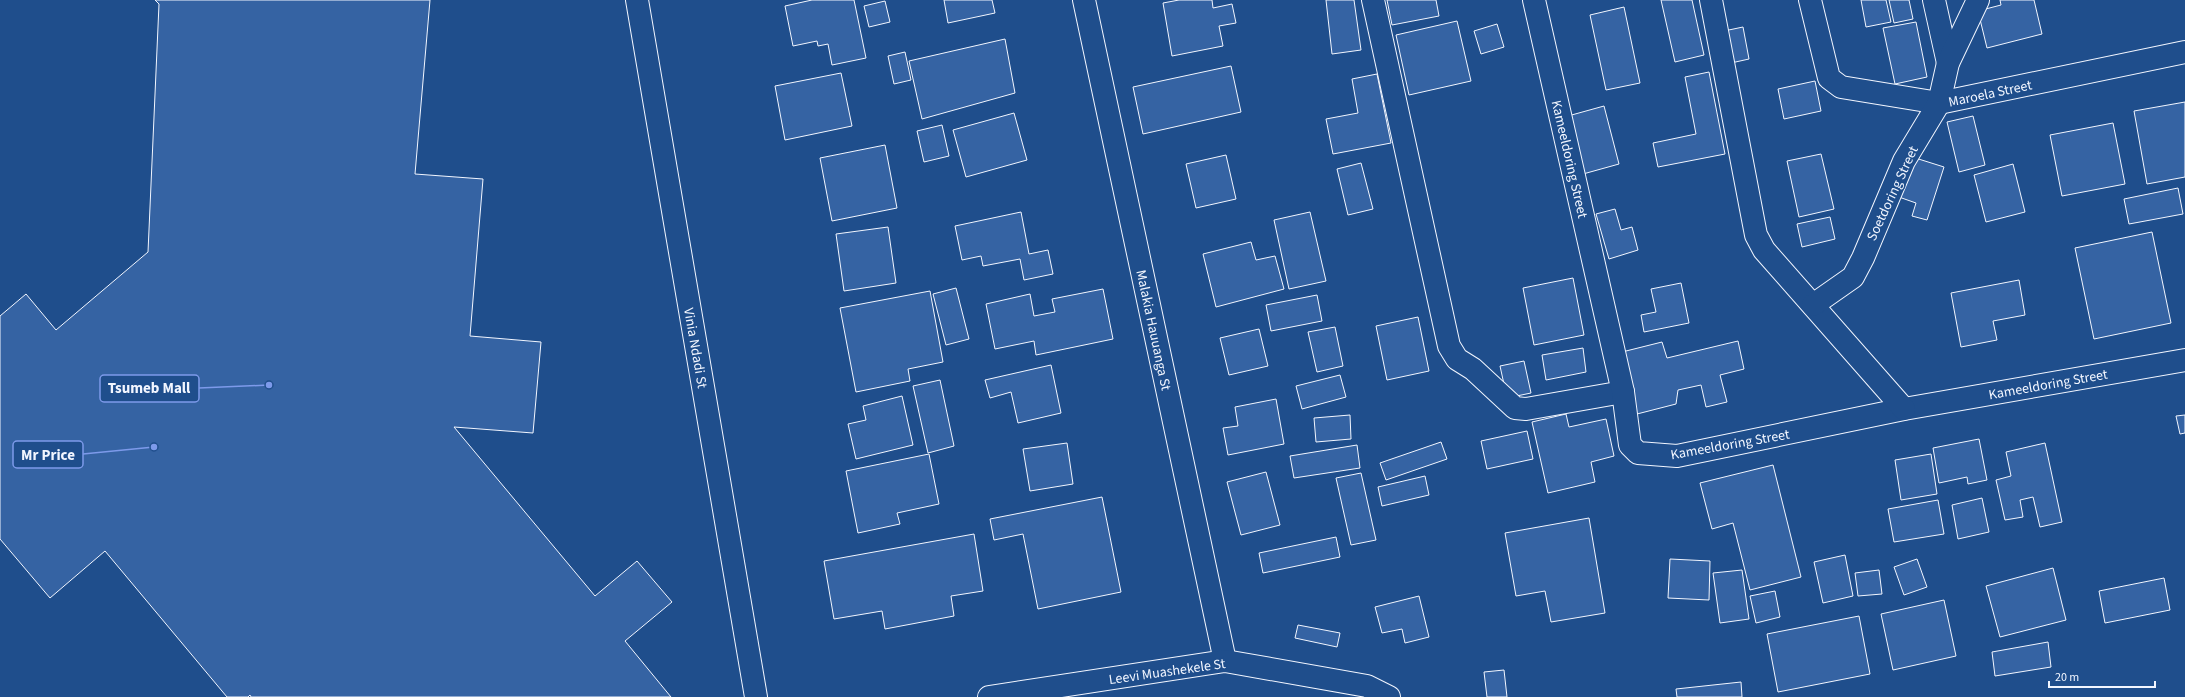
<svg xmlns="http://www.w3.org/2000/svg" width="2185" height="697" viewBox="0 0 2185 697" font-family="'Source Sans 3',sans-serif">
<rect width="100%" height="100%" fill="#1f4e8c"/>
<g fill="#3563a3" stroke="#f2f6ff">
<path d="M 155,0 L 430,0 L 415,174 L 483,179 L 470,336 L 541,342 L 533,433 L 454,427 L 595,596 L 637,561 L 672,602 L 625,641 L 671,697 L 251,697 L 250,695 L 248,697 L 227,697 L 105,551 L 50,598 L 0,539 L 0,316 L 26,294 L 56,330 L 148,252 L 159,4 Z"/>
<path d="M 812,0 L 854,0 L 866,58 L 832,65 L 828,44 L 818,46 L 817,41 L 793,46 L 785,6 Z"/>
<path d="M 944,0 L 992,0 L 995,13 L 948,23 Z"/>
<path d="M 1179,0 L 1212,0 L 1213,8 L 1232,4 L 1236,23 L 1219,26 L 1223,46 L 1172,56 L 1163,3 Z"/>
<path d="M 1326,0 L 1354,0 L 1361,50 L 1332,54 Z"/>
<path d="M 1387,0 L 1436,0 L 1439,16 L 1392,25 Z"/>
<path d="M 1661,0 L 1692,0 L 1704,55 L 1675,62 Z"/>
<path d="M 1861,0 L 1886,0 L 1891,22 L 1866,27 Z"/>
<path d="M 1889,0 L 1909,0 L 1913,19 L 1894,23 Z"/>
<path d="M 2000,0 L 2034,0 L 2042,34 L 1987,48 L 1978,11 L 2001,5 Z"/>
<path d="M 885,1 L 890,22 L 869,27 L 864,6 Z"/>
<path d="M 1624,7 L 1640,83 L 1606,90 L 1590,15 Z"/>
<path d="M 1457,21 L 1471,81 L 1409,95 L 1396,35 Z"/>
<path d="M 1916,22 L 1927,77 L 1895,84 L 1883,28 Z"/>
<path d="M 1497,24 L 1504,47 L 1481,54 L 1474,31 Z"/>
<path d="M 1743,27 L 1749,59 L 1731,63 L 1724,31 Z"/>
<path d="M 1005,39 L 1015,93 L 922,119 L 909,61 Z"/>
<path d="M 905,52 L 911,80 L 894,84 L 888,56 Z"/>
<path d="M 1231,66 L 1241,112 L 1143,134 L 1133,87 Z"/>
<path d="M 1709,72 L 1725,154 L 1658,167 L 1653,143 L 1696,134 L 1685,77 Z"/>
<path d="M 841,73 L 852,126 L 785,140 L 775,86 Z"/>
<path d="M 1377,74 L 1391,143 L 1333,154 L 1326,119 L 1358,113 L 1352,79 Z"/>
<path d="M 1815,81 L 1821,111 L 1784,119 L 1778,89 Z"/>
<path d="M 2185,102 L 2185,177 L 2147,184 L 2134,111 Z"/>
<path d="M 1604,106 L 1619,164 L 1583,174 L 1568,116 Z"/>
<path d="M 1014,113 L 1027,160 L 966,177 L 953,130 Z"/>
<path d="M 1973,116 L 1985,165 L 1959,172 L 1947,122 Z"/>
<path d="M 2113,123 L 2125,184 L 2062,196 L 2050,135 Z"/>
<path d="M 942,125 L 949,156 L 924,162 L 917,131 Z"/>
<path d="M 885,145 L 897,208 L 832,221 L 820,158 Z"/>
<path d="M 1821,154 L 1834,209 L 1799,217 L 1787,161 Z"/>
<path d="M 1226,155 L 1236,199 L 1196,208 L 1186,164 Z"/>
<path d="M 1909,156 L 1944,167 L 1927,220 L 1912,216 L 1916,203 L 1896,196 Z"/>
<path d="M 1361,163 L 1373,209 L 1348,215 L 1337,169 Z"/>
<path d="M 2013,164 L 2025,212 L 1986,222 L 1974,175 Z"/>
<path d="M 2178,188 L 2183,214 L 2129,224 L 2124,199 Z"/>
<path d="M 1615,209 L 1621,230 L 1632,227 L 1638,250 L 1609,259 L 1596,214 Z"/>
<path d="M 1021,212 L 1029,254 L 1048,250 L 1053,274 L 1024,280 L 1020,259 L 983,266 L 981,256 L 962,260 L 955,226 Z"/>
<path d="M 1310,212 L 1326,281 L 1289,289 L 1274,220 Z"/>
<path d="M 1830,217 L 1835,239 L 1802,247 L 1797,224 Z"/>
<path d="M 888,227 L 896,283 L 844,291 L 836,234 Z"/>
<path d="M 2152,232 L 2171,323 L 2094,339 L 2075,248 Z"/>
<path d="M 1251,242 L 1256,260 L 1275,256 L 1284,289 L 1216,307 L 1203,254 Z"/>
<path d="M 1573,278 L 1584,335 L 1534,345 L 1523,288 Z"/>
<path d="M 2019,280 L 2025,315 L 1993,321 L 1997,340 L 1961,347 L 1951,293 Z"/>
<path d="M 1681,283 L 1689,323 L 1644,332 L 1641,315 L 1656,312 L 1651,289 Z"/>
<path d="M 956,288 L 969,339 L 946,345 L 933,294 Z"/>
<path d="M 1103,289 L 1113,339 L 1036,355 L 1034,341 L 995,349 L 986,304 L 1030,294 L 1034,316 L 1055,312 L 1052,299 Z"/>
<path d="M 930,291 L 943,362 L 908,369 L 910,381 L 856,392 L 840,308 Z"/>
<path d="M 1317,295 L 1322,321 L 1271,331 L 1266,305 Z"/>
<path d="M 1418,317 L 1429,371 L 1387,380 L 1376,326 Z"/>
<path d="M 1335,327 L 1343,366 L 1317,372 L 1308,332 Z"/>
<path d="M 1259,329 L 1268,366 L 1229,375 L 1220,338 Z"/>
<path d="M 1738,341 L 1744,369 L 1720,375 L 1727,402 L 1706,407 L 1701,385 L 1678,390 L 1676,404 L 1637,414 L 1622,352 L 1662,342 L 1667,358 Z"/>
<path d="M 1583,348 L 1586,372 L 1546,380 L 1542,355 Z"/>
<path d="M 1524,361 L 1531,393 L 1507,398 L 1500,366 Z"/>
<path d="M 1051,365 L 1061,413 L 1018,423 L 1011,392 L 990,398 L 985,380 Z"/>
<path d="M 1340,375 L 1346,397 L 1302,409 L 1296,386 Z"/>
<path d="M 940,380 L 954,446 L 928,453 L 913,386 Z"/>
<path d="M 902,396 L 913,445 L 856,459 L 848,424 L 866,420 L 863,406 Z"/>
<path d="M 1276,399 L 1284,444 L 1228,455 L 1223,428 L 1238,426 L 1235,407 Z"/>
<path d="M 1566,414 L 1569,427 L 1606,419 L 1614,456 L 1591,462 L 1595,482 L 1548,493 L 1532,422 Z"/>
<path d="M 1350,415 L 1351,439 L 1316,442 L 1314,418 Z"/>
<path d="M 2185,415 L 2185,433 L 2180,434 L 2176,416 Z"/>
<path d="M 1527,431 L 1533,459 L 1487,469 L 1481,441 Z"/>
<path d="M 1979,439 L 1987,480 L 1968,484 L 1967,477 L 1939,483 L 1933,448 Z"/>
<path d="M 1441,442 L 1447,459 L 1386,480 L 1380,463 Z"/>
<path d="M 1067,443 L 1073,484 L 1030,491 L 1023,449 Z"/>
<path d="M 2045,443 L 2062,522 L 2040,527 L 2033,497 L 2020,500 L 2023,517 L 2005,520 L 1996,480 L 2011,476 L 2006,452 Z"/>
<path d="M 1357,445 L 1360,468 L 1294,478 L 1290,456 Z"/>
<path d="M 929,454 L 939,504 L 897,513 L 900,524 L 858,533 L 846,471 Z"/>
<path d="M 1931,454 L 1937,494 L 1901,500 L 1895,460 Z"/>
<path d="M 1773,465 L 1801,577 L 1750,590 L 1733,523 L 1712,529 L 1700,483 Z"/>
<path d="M 1266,472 L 1280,525 L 1241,535 L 1227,482 Z"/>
<path d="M 1361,473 L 1376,540 L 1351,545 L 1336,478 Z"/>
<path d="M 1425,476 L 1429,495 L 1382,506 L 1378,487 Z"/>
<path d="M 1102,497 L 1121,592 L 1038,609 L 1023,534 L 994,540 L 990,519 Z"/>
<path d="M 1982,498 L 1989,532 L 1958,539 L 1952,505 Z"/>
<path d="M 1938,500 L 1944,534 L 1894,542 L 1888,509 Z"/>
<path d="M 1589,518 L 1605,613 L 1551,622 L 1545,591 L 1516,596 L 1505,533 Z"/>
<path d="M 974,534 L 983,591 L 951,596 L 954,616 L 885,629 L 882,611 L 834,619 L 824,561 Z"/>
<path d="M 1336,537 L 1340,557 L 1263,573 L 1259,553 Z"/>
<path d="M 1845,555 L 1853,596 L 1823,603 L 1814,562 Z"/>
<path d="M 1670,559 L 1710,561 L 1709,600 L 1668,598 Z"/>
<path d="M 1917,559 L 1927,587 L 1904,595 L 1894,567 Z"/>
<path d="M 2053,568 L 2066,620 L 2000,637 L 1986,586 Z"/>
<path d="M 1742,570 L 1749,619 L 1720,623 L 1713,573 Z"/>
<path d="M 1879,570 L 1882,594 L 1858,596 L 1855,573 Z"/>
<path d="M 2164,578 L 2170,610 L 2105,623 L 2099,591 Z"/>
<path d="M 1775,591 L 1780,617 L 1756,623 L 1750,596 Z"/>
<path d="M 1419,596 L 1429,637 L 1405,643 L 1402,629 L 1382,633 L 1375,607 Z"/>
<path d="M 1944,600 L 1956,656 L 1893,670 L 1881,614 Z"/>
<path d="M 1859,616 L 1870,674 L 1778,692 L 1767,634 Z"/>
<path d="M 1298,625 L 1340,633 L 1337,647 L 1295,638 Z"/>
<path d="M 2048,642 L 2051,667 L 1995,676 L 1992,652 Z"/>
<path d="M 1504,670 L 1507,697 L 1487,697 L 1484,672 Z"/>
<path d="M 1741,682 L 1742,697 L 1677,697 L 1676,689 Z"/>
</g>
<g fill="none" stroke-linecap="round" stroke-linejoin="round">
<g stroke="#f2f6ff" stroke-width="24">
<g id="minor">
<path d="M 637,0 L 756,697"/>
<path d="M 1084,0 L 1225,661"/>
<path d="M 1373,0 L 1449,346 L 1457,359 L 1473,369 L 1515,408 L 1526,409 L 1623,392"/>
<path d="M 1534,0 L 1623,392 L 1630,445 L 1638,453 L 1677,456 L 1904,409 L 2185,360"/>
<path d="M 1711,0 L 1756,235 L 1764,250 L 1904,409"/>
<path d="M 1810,0 L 1829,78 L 1841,87 L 1939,103 L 2185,52"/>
<path d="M 1934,0 L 1948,63"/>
<path d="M 1813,305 L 1853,277 L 1863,258 L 1904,161 L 1939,103 L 1948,63 L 1978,0"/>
<path d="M 989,697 L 1225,661 L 1367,686 L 1389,697"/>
</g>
</g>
<use href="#minor" stroke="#1f4e8c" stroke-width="22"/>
</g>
<g text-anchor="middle" stroke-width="3" stroke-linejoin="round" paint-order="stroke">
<g font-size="14" fill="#f2f6ff" stroke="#1f4e8c">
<text transform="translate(1990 93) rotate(-12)" y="5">Maroela Street</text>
<text transform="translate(1570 159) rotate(77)" y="5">Kameeldoring Street</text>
<text transform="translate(1892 193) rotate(-65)" y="5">Soetdoring Street</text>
<text transform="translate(1154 330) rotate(78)" y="5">Malakia Hauuanga St</text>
<text transform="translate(696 348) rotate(80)" y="5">Vinia Ndadi St</text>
<text transform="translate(2048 384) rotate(-10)" y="5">Kameeldoring Street</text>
<text transform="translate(1730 444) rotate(-10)" y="5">Kameeldoring Street</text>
<text transform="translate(1167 671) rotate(-8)" y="5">Leevi Muashekele St</text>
</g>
</g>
<path fill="none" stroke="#7d9aea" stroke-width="1.5" d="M269 385L199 388M154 447L83 454"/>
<g fill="#7d9aea" stroke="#1f4e8c" stroke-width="1.5">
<circle cx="269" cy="385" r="4"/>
<circle cx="154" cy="447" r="4"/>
</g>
<g fill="#1f4e8c" stroke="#7d9aea" stroke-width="1.5">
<rect x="100" y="375" width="99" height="27" rx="4"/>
<rect x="13" y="441" width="70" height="27" rx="4"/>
</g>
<g font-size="15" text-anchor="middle" font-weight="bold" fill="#f2f6ff">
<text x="149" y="393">Tsumeb Mall</text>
<text x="48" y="460">Mr Price</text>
</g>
<path d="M2049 681v6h106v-6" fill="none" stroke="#f2f6ff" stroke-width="2"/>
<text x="2055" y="681" font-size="12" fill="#f2f6ff" stroke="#1f4e8c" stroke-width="3" paint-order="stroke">20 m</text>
</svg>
